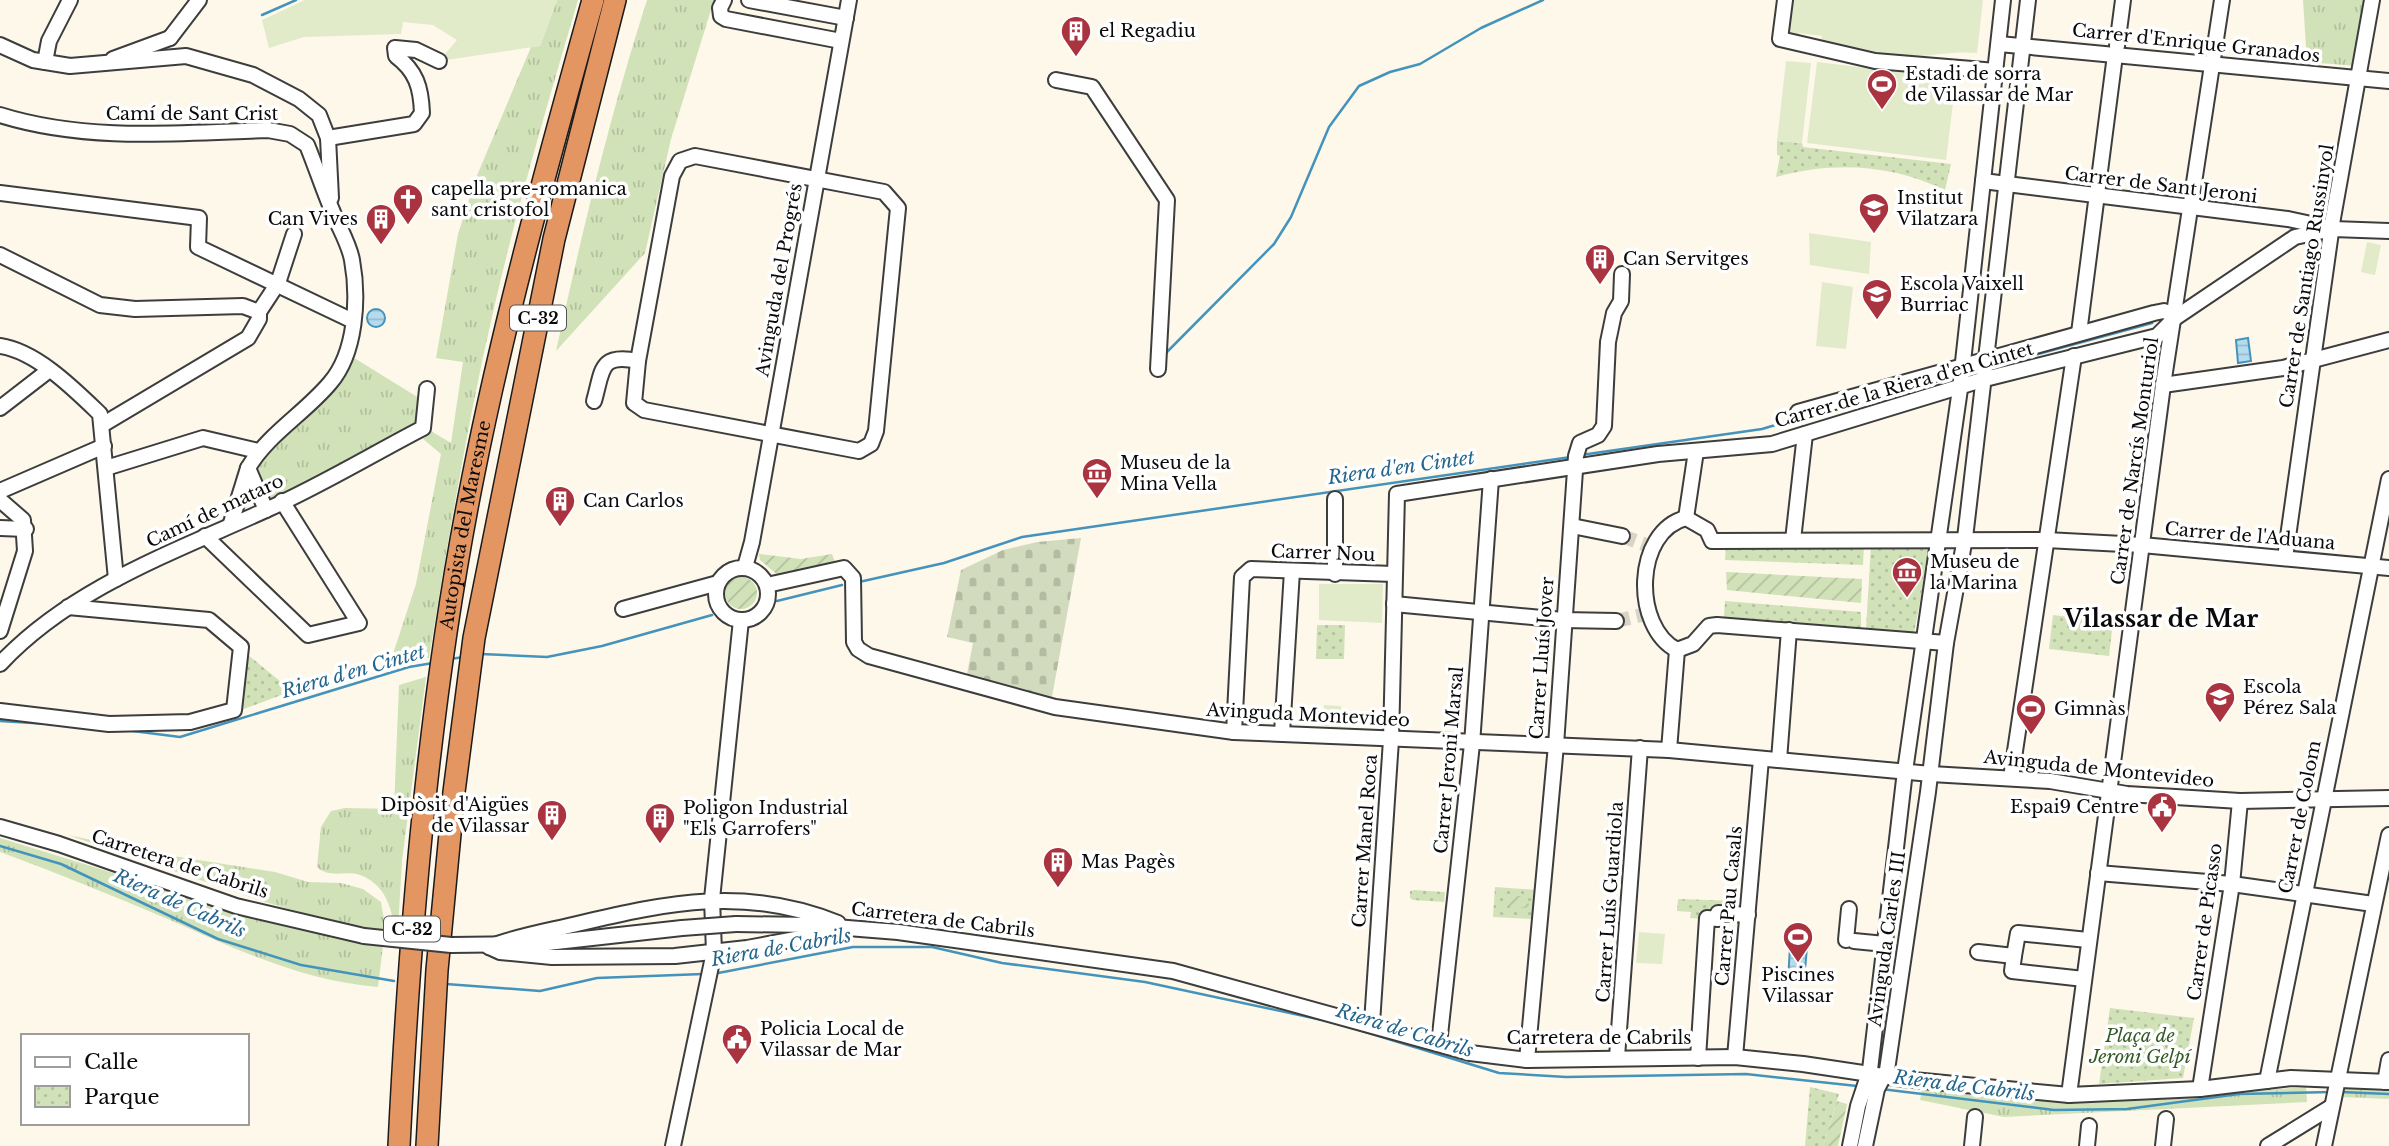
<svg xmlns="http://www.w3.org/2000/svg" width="2389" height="1146" viewBox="0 0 2389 1146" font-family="'Libre Baskerville',serif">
<defs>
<pattern id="grass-tufts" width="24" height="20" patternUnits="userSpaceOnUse" patternTransform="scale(1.75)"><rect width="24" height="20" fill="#d1e2b8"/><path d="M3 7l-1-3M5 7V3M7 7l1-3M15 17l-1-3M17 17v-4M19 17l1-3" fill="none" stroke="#b2c19d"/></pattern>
<pattern id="cemetery-stones" width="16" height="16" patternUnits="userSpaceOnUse" patternTransform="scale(1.75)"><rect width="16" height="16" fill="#d3dbbf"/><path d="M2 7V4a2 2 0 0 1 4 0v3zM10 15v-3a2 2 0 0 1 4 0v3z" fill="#b4bba3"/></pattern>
<pattern id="park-dots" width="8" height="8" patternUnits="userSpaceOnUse" patternTransform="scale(1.75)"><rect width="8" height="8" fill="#d1e2b8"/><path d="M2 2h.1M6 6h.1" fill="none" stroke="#b2c19d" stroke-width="1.8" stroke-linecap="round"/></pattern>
<pattern id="garden-furrows" width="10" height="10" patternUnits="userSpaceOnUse" patternTransform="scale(1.75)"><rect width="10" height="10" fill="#d1e2b8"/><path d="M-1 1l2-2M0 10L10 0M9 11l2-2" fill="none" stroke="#b2c19d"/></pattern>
<pattern id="water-rules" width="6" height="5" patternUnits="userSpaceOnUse" patternTransform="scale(1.75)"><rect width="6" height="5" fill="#b5dcee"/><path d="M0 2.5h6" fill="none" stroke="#9abbcb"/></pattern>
</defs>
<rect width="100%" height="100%" fill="#fdf8ea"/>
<g fill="url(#grass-tufts)">
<path d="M 557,0 L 578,0 C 548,102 518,204 494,308 C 467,424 448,541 429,658 L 390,663 L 416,584 L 441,454 L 423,439 L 431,431 L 451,443 L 463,362 L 436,358 L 458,234 L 476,178 L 531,47 L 540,46 Z"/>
<path d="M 647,0 L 714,0 L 671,139 L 645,253 L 556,351 C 582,232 610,115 647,0 Z"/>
<path d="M 2303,0 L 2367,0 L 2357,66 L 2307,62 Z"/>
<path d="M 351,356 L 419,398 L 417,424 L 368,453 L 272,501 L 255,469 C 282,425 328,410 351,356 Z"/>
<path d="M 426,677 L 402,861 L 398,929 L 394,929 C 392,906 384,884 360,875 C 345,870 330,879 317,867 L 321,827 L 331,811 L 345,808 L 394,809 L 399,685 Z"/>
<path d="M 68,835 L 147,852 L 275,872 L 308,882 L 341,883 L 363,889 L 381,902 L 386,931 L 367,932 L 265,902 Z"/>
<path d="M 0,838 L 288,927 L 383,946 L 378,987 C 304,981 237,950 170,920 C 114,896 57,873 0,852 Z"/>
<path d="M 2341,1083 L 2389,1087 L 2389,1099 L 2339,1097 Z"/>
<path d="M 2306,1087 L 2307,1102 L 2004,1117 L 1920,1100 L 1922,1089 L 2021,1100 L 2120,1101 Z"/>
</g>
<path fill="url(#cemetery-stones)" d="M 1081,538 L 1051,702 L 966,679 L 973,643 L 947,637 L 961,570 L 1003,550 L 1037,542 Z"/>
<g fill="url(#park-dots)">
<path d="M 1777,141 L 1802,143 L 1803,147 L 1951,164 L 1945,190 C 1891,164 1833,161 1776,177 L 1780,156 L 1777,155 Z"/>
<path d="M 1726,544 L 1864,545 L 1863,565 L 1725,560 Z"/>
<path d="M 1871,544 L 1931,544 L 1914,633 L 1866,629 Z"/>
<path d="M 1725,601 L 1861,612 L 1861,629 L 1724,617 Z"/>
<path d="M 2053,615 L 2113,622 L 2109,656 L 2049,649 Z"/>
<path d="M 1317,625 L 1345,625 L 1344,659 L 1316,659 Z"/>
<path d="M 247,654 L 292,691 L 241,710 Z"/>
<path d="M 1495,887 L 1538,890 L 1532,919 L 1493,917 Z"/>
<path d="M 1414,890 L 1445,892 L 1444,902 L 1413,900 L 1410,898 L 1410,891 Z"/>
<path d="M 1678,899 L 1738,901 L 1737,915 L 1719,920 L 1690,918 L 1691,912 L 1677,911 Z"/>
<path d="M 2110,1008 L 2194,1018 L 2183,1078 L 2099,1084 Z"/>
<path d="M 1810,1087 L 1839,1094 L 1823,1146 L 1805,1146 Z"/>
</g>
<g fill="url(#garden-furrows)">
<path d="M 759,554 L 801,559 L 832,554 L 835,562 L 779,576 L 760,560 Z"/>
<path d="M 1726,572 L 1862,579 L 1861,603 L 1727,590 Z"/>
<circle cx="741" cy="593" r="16"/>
<path d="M 1508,896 L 1526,896 L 1530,908 L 1507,906 Z"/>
<path d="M 1837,1101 L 1847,1104 L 1838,1146 L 1823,1146 Z"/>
</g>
<g fill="#e1ebc9">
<path d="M 305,0 L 557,0 L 540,46 L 439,61 L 457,40 L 433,25 L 403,22 L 401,34 L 304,37 L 269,48 L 262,20 Z"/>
<path d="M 1791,0 L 1983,0 L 1977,53 C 1956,51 1938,55 1917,56 C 1883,58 1853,50 1821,39 L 1822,36 L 1799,33 L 1798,37 L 1786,36 Z"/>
<path d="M 1786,61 L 1811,63 L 1802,143 L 1777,141 Z"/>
<path d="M 1817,62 L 1956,79 L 1946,160 L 1807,143 Z"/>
<path d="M 1809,233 L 1871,242 L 1869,274 L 1810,265 Z"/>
<path d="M 2367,242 L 2381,245 L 2375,275 L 2361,272 Z"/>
<path d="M 1822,282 L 1853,287 L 1846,349 L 1816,346 Z"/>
<path d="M 1319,584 L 1383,584 L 1382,623 L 1319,620 Z"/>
<path d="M 1324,705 L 1341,706 L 1341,727 L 1323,726 Z"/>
<path d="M 1639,932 L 1665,934 L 1662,964 L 1636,963 Z"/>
</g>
<g fill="url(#water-rules)" stroke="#4493bc" stroke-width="2">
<circle cx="376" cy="318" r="9"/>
<path d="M 2248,338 L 2251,361 L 2238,363 L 2236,340 Z"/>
<path d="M 1790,946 L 1807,947 L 1804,982 L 1788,981 Z"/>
</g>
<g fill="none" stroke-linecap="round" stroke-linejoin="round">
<g stroke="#4493bc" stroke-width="2.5">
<path d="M 262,15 L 296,0"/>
<path d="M 1165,354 L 1274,244 L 1291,217 L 1329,127 L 1359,86 L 1390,72 L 1420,64 L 1481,28 L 1543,0"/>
<path d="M 1998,365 L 2152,323"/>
<path d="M 1581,455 L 1762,429 L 1799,418"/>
<path d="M 859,582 L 944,563 L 1022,537 L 1571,457"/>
<path d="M 777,601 L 842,585"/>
<path d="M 481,654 L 547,657 L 602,646 L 712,615"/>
<path d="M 450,659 L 464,657"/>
<path d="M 0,721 L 49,724"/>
<path d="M 125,730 L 180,737 L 409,667 L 433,663"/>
<path d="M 0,846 L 61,864 L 218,939 L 301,965 L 394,981"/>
<path d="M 713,974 L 853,947 L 932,947 L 1002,963 L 1145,982 L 1327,1021"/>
<path d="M 446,984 L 540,991 L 597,978 L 703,974"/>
<path d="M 1333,1022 L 1499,1073 L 1566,1077 L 1746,1074 L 1857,1086"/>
<path d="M 1881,1089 L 2054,1110 L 2127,1109 L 2239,1094 L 2331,1092"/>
<path d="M 2341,1092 L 2389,1094"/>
</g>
<g stroke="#d9d4c8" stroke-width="14" stroke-dasharray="14 7" stroke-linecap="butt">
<path d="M 1622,536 L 1646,545"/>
<path d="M 1616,621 L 1642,615"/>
</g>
<g stroke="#3d3d3d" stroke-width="18">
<g id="minor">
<path d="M 724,0 L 720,8 L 721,16 L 726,19 L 841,41"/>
<path d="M 749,0 L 846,18"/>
<path d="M 1785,0 L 1780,39 L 1875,61 L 1996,71"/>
<path d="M 170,38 L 199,0"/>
<path d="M 1999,44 L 2389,81"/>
<path d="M 0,45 L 33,60 L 70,66 L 186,56 L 253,75 L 299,99 L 319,115 L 328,138 L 331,198"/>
<path d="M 2117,46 L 2123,0"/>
<path d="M 113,59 L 170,38"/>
<path d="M 45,62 L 49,41 L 70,0"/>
<path d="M 1056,80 L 1092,87 L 1167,200 L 1158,369"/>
<path d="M 0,115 C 86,142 179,133 268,130 L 290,134 L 307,145 C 316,167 323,189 332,210 C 338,226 349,243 352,260 C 359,298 356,353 330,383 C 305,413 268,434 248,468 L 266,510"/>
<path d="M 328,138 L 414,124 L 422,113 C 421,87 416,71 396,56 L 395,48 L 416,50 L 439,61"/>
<path d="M 695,156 L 884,192 L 898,208 L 876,431 L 871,444 L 859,451 L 644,410 L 634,403 L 638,361 L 672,176 L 680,161 Z"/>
<path d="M 1983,181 L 2288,219 L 2325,227"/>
<path d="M 0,193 L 199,218 L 198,247 L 353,321"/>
<path d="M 0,255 L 100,305 L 135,309 L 243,306 L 259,312"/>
<path d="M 259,312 L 278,283 L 294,234"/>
<path d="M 2079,333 L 2114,63"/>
<path d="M 0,346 C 36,351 74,389 100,414 L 116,579"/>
<path d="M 2163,385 L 2283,368 L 2389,340"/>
<path d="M 594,401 C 603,370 599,353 638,361"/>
<path d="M 0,408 L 48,371"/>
<path d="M 1798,412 L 2154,313 L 2164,311 L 2174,315"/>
<path d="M 102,425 L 248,338 L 259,319 L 259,312"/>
<path d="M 106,468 L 203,438 L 258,451"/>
<path d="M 0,491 L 104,446"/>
<path d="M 0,500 L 23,520 L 25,551 L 0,631"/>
<path d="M 1686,518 L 1696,451"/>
<path d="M 231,523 L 248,468"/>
<path d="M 1572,526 L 1622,536"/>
<path d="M 0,528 L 26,529"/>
<path d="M 205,536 L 308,635 L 359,623 L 282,501"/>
<path d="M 1793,540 L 1805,434"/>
<path d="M 2285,558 L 2333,218 L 2372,0"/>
<path d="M 745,567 L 752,542 L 849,0"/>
<circle cx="742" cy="594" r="26"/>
<path d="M 1335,574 L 1335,499"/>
<path d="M 767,585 L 844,568 L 853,578 L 854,642 L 858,649 L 869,656 L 1055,707 L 1234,732 L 1669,750 L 1931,774 L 2050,781 L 2127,794 L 2240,801 L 2389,798"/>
<path d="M 1394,604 L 1563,620 L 1616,621"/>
<path d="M 623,609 L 718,583"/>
<path d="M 1946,643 L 1717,625 L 1709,626 L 1693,644 L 1677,650 C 1632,627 1634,531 1686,518 L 1707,530 L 1712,541 L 2046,540 L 2142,545 L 2389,568"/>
<path d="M 0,664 C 71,588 174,552 266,510 C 320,486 371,455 423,428 L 427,389"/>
<path d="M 0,711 L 109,724 L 190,722 L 234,710 L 241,647 L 209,620 L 68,607"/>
<path d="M 1234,732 L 1242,577 L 1251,569 L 1394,574"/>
<path d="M 1282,733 L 1292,571"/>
<path d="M 1669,750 L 1677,650"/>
<path d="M 1779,760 L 1789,630"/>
<path d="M 2011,778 L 2074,356"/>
<path d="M 0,827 L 59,844 L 236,906 L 364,936"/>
<path d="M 2098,873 L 2232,884 L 2373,904"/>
<path d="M 736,924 L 810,925 L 898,932 L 1173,971 L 1470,1053 L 1527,1060 L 1735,1057 L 1803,1064 L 1903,1079 L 2069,1095 L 2200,1089 L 2291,1078 L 2389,1082"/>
<path d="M 1846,940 L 1849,909"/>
<path d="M 1854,941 L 1885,944"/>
<path d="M 451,945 L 538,944 L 682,928"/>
<path d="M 489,947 C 517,936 548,931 577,924 C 669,902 747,886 838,923"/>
<path d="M 489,947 L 500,952 L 552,957 L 675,956 L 747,948 L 834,932"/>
<path d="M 1978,952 L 2014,956 L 2018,933 L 2088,940"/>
<path d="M 2014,956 L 2012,971 L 2084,979"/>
<path d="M 1372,1023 L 1391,740 L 1397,494 L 1658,454 L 1772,444 L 1985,379 L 2157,336 L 2175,318 L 2295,237 L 2333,229 L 2389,231"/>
<path d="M 1439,1044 L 1472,744 L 1491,479"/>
<path d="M 1617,1057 L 1640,748"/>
<path d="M 1735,1057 L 1761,759"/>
<path d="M 1698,1058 L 1707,918 L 1718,919 L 1718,913 L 1748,915"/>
<path d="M 1527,1060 L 1556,745 L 1576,456 L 1580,443 L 1598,435 L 1604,426 L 1608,342 L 1614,313 L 1621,301 L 1622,274"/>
<path d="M 2267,1081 L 2389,479"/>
<path d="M 2385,1082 L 2389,1060"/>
<path d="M 2200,1089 L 2232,884 L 2240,801"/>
<path d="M 2069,1095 L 2163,385 L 2222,0"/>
<path d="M 673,1146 L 714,952 L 712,899 L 741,620"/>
<path d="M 1850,1146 L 1858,1106 L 1870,1070 L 1905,771 L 1960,389 L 2003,0"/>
<path d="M 1865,1146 L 1877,1089 L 1887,1070 L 1928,792 L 1946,643 L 1965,538 L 2028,0"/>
<path d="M 1972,1146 L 1975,1117"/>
<path d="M 2087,1146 L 2089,1126"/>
<path d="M 2163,1146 L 2166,1119"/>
<path d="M 2268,1146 L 2331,1107"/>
<path d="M 2324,1146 L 2389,835"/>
</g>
</g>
<g stroke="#1b1b1b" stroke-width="24">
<g id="highway">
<path id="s1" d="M 399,1146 C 410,923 429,697 473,477 C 505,316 549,158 593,0"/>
<path d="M 427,1146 L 437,970 L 454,792 L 474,638 L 554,239 L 615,0"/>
</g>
</g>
<use href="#minor" stroke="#fff" stroke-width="14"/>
<use href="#highway" stroke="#e39562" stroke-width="21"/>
<g stroke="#3d3d3d" stroke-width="18" stroke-linecap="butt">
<g id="minor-bridge">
<path d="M 682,928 L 736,924"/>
<path d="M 364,936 L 451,945"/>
</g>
</g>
<use href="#minor-bridge" stroke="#fff" stroke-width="14"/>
</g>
<defs>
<g id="building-pin" transform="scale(1.575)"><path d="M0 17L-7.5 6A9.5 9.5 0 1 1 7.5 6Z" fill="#a93440" stroke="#fff"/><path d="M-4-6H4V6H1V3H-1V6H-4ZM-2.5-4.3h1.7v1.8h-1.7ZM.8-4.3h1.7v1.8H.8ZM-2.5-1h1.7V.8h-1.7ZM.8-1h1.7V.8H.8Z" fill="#fff"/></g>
<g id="stadium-pin" transform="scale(1.575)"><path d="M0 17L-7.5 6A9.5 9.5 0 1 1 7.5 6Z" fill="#a93440" stroke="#fff"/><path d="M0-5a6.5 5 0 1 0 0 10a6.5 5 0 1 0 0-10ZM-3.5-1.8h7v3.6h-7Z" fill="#fff"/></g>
<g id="church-pin" transform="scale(1.575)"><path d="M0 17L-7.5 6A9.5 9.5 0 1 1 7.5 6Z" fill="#a93440" stroke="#fff"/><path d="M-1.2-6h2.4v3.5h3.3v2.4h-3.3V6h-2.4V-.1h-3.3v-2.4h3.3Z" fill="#fff"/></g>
<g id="school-pin" transform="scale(1.575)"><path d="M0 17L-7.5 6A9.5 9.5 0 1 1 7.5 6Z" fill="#a93440" stroke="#fff"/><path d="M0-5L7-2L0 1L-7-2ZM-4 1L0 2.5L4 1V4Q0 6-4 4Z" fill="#fff"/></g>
<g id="museum-pin" transform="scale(1.575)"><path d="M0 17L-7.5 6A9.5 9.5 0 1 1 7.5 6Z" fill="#a93440" stroke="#fff"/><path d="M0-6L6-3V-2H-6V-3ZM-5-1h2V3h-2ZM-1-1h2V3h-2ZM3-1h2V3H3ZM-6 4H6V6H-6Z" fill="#fff"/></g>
<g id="civic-pin" transform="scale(1.575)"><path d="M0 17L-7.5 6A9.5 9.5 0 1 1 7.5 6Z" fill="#a93440" stroke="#fff"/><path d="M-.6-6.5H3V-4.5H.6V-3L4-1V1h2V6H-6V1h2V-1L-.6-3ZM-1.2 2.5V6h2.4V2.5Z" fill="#fff"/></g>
</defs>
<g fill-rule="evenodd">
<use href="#building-pin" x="1076" y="31"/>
<use href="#stadium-pin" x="1882" y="84"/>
<use href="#church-pin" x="408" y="199"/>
<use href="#school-pin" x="1874" y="208"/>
<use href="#building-pin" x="381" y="219"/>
<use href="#building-pin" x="1600" y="259"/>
<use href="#school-pin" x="1877" y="294"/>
<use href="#museum-pin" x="1097" y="473"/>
<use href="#building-pin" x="560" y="501"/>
<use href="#museum-pin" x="1907" y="572"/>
<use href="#school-pin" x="2220" y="697"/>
<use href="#stadium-pin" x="2031" y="709"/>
<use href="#civic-pin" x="2162" y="807"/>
<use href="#building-pin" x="552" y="815"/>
<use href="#building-pin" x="660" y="818"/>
<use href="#building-pin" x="1058" y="862"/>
<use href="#stadium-pin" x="1798" y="937"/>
<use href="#civic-pin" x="737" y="1039"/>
</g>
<g text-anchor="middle" stroke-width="7" stroke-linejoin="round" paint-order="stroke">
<g fill="#fff" stroke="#545454" stroke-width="2">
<rect x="510" y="305.5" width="56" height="25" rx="5"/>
<rect x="384" y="916.5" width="56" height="25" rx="5"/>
</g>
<g font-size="16" font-weight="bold" fill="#0a0a0a">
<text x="538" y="324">C-32</text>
<text x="412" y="935">C-32</text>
</g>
<g font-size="18" fill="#0a0a0a" stroke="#fff" text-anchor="start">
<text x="1099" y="37">el Regadiu</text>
<text x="1905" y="80">Estadi de sorra<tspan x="1905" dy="21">de Vilassar de Mar</tspan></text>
<text x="431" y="195">capella pre-romanica<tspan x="431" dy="21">sant cristofol</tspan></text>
<text x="1897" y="204">Institut<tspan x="1897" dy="21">Vilatzara</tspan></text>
<text x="358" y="225" text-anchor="end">Can Vives</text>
<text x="1623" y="265">Can Servitges</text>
<text x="1900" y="290">Escola Vaixell<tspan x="1900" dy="21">Burriac</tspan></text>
<text x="1120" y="469">Museu de la<tspan x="1120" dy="21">Mina Vella</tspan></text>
<text x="583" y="507">Can Carlos</text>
<text x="1930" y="568">Museu de<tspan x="1930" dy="21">la Marina</tspan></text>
<text x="2243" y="693">Escola<tspan x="2243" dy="21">Pérez Sala</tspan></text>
<text x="2054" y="715">Gimnàs</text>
<text x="529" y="811" text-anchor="end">Dipòsit d'Aigües<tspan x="529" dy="21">de Vilassar</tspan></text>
<text x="2139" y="813" text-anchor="end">Espai9 Centre</text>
<text x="683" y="814">Poligon Industrial<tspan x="683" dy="21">"Els Garrofers"</tspan></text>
<text x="1081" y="868">Mas Pagès</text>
<text x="1798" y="981" text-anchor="middle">Piscines<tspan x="1798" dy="21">Vilassar</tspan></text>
<text x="760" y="1035">Policia Local de<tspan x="760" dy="21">Vilassar de Mar</tspan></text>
</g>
<g font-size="18" fill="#0a0a0a" stroke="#fff">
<text transform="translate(2196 43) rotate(6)" y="6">Carrer d'Enrique Granados</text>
<text x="192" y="120">Camí de Sant Crist</text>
<text transform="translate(2161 185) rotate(7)" y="6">Carrer de Sant Jeroni</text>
<text transform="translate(2307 276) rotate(-81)" y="6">Carrer de Santiago Russinyol</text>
<text transform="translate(779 280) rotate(-80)" y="6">Avinguda del Progrés</text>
<text transform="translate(1904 385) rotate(-16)" y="6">Carrer de la Riera d'en Cintet</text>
<text transform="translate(2135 461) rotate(-82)" y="6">Carrer de Narcís Monturiol</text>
<text transform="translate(215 511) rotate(-25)" y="6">Camí de mataro</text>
<text dy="6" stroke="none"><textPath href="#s1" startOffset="625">Autopista del Maresme</textPath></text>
<text transform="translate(2250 536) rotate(5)" y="6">Carrer de l'Aduana</text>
<text transform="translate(1323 553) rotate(2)" y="6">Carrer Nou</text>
<text transform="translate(1542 658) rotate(-86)" y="6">Carrer Lluís Jover</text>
<text transform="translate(1308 715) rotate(3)" y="6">Avinguda Montevideo</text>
<text transform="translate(1449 760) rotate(-85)" y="6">Carrer Jeroni Marsal</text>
<text transform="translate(2099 769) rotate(6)" y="6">Avinguda de Montevideo</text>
<text transform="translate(2300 817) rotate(-79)" y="6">Carrer de Colom</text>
<text transform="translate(1365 841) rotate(-86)" y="6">Carrer Manel Roca</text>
<text transform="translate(180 864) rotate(18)" y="6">Carretera de Cabrils</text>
<text transform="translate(1610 902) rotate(-86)" y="6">Carrer Luís Guardiola</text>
<text transform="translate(1729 906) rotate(-85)" y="6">Carrer Pau Casals</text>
<text transform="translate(943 920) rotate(7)" y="6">Carretera de Cabrils</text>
<text transform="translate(2205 922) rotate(-82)" y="6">Carrer de Picasso</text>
<text transform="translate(1887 939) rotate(-82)" y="6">Avinguda Carles III</text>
<text x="1599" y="1044">Carretera de Cabrils</text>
</g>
<g font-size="18" font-style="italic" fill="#325923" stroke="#fff">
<text x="2140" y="1042">Plaça de<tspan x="2140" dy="21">Jeroni Gelpí</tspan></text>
</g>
<g font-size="19" font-style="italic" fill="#23658c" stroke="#fff">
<text transform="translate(1401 467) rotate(-8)" y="7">Riera d'en Cintet</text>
<text transform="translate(353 671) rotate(-16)" y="7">Riera d'en Cintet</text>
<text transform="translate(180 903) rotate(24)" y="7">Riera de Cabrils</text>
<text transform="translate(781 947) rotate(-10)" y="7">Riera de Cabrils</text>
<text transform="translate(1405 1030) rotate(17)" y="7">Riera de Cabrils</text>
<text transform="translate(1964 1085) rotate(7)" y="7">Riera de Cabrils</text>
</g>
<g font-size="24" font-weight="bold" fill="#0a0a0a" stroke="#fff">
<text x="2161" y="627">Vilassar de Mar</text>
</g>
</g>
<rect x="21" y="1034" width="228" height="91" fill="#ffffff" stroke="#9d9d9d" stroke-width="2"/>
<rect x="35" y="1057" width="35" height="10" fill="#ffffff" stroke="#9d9d9d" stroke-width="2"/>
<text x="84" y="1069" font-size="21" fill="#0a0a0a">Calle</text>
<rect x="35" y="1086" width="35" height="21" fill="url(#park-dots)" stroke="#9d9d9d" stroke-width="2"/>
<text x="84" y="1104" font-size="21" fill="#0a0a0a">Parque</text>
</svg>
